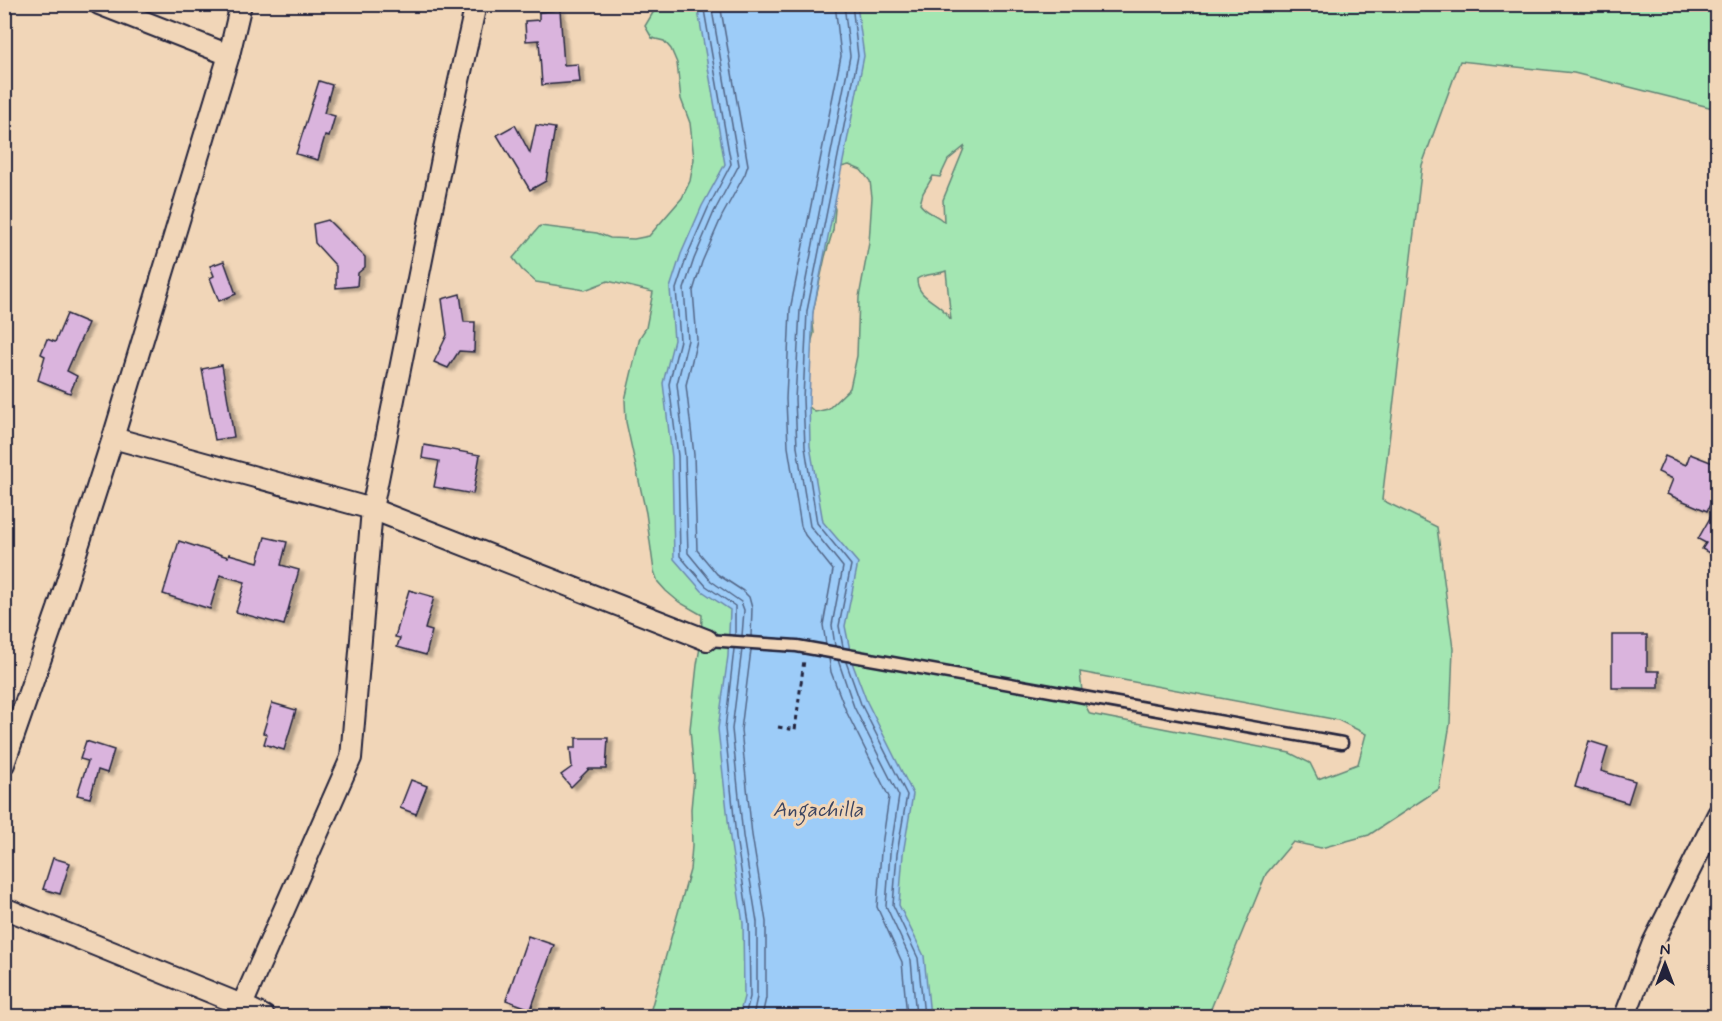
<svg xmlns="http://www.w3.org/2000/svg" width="1722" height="1021" viewBox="0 0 1722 1021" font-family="Mynerve,sans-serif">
<defs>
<filter id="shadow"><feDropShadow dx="5" dy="3" stdDeviation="1.5" flood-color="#0004"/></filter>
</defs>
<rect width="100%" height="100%" fill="#f1d6b8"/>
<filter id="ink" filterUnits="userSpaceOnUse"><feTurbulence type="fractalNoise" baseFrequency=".0167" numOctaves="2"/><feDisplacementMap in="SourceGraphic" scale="12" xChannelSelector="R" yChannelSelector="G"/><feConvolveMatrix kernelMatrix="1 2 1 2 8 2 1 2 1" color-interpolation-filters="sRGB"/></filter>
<g filter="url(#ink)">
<path fill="#a3e6b2" stroke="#628476" stroke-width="1.5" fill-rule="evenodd" d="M 653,5 L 1717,5 L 1717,109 L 1574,73 L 1460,61 L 1422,165 L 1382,500 L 1437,527 L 1453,649 L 1450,724 L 1439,789 L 1369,835 L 1321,848 L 1293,842 L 1266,874 L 1208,1016 L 649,1016 L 690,870 L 692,846 L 691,809 L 694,777 L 690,729 L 697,665 L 701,641 L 702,615 L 679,602 L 666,591 L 658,582 L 654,571 L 646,513 L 626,422 L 625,400 L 640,337 L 646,328 L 653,292 L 608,281 L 585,290 L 536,282 L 522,270 L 513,258 L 540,226 L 597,233 L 610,238 L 634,239 L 649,236 L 682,198 L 690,181 L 694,159 L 690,123 L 681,99 L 677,63 L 671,49 L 664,41 L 652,38 L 645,26 L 654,11 ZM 965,146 L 943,200 L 944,222 C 937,214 927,214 920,204 L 923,193 L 933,176 L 940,177 L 948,160 ZM 849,165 L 861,170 L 870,181 L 872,197 L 869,243 L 859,297 L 857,356 L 850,388 L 828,409 L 815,412 L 805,403 L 812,340 L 814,333 L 812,316 L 825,257 L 833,230 L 835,209 L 829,189 L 841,167 ZM 946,271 L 951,320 C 949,317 947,314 945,312 C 935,300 917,297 917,279 C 925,273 937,275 946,271 ZM 1080,672 L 1338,720 L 1366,734 L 1358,764 L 1318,779 L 1310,763 L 1290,753 L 1090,714 L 1083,701 Z"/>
<path fill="#9dccf8" stroke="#6c88ac" stroke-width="1.5" d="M 697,5 L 857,5 L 864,56 L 813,312 L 809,399 L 810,446 L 823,522 L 858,563 L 845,626 L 853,665 L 867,702 L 913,794 L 903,854 L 899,905 L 924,956 L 930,1016 L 739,1016 L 744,997 L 743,923 L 730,838 L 718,729 L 728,656 L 730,610 L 702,591 L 674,559 L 672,457 L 663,383 L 674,340 L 670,288 L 681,254 L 702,206 L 725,164 Z"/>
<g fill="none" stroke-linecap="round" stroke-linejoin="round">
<g stroke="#536687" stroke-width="1.5">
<path d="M 703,4 L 731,164 L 708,208 L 687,256 L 676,289 L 680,340 L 669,384 L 678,456 L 680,556 L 706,586 L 735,606 L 735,635"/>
<path d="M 711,4 L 739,165 L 714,212 L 694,259 L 684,289 L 688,340 L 677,384 L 685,456 L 688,553 L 711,581 L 741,602 L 744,610 L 742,636"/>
<path d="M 720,4 L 748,165 L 745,174 L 722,216 L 702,262 L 693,291 L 697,340 L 686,385 L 694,455 L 697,550 L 717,574 L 743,591 L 749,597 L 752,608 L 751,636"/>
<path d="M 826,644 L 823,625 L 833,570 L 805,535 L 801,526 L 788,447 L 786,399 L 790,310 L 841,56 L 835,4"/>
<path d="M 835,646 L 832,625 L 843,567 L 810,526 L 797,447 L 795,399 L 800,310 L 850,56 L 844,4"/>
<path d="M 843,647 L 839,626 L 851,565 L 817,523 L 805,447 L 803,399 L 807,311 L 858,56 L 852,4"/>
<path d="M 734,649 L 725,729 L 736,837 L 749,923 L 750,997 L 745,1016"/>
<path d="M 742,649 L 732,729 L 743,836 L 757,922 L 757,997 L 753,1016"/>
<path d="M 751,650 L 741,730 L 752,835 L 766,922 L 766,998 L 762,1016"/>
<path d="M 829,658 L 831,672 L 846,711 L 889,797 L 881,852 L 877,907 L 902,962 L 907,1016"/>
<path d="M 838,660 L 854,707 L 899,796 L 890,853 L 886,906 L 911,960 L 916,1016"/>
<path d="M 846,662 L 861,704 L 907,795 L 897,854 L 893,905 L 918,958 L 924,1016"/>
</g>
</g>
<g fill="#dab4dd" stroke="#22223b" stroke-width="1.5" filter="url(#shadow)">
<path d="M 560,10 L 564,65 L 578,64 L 580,82 L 542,85 L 539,40 L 526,41 L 525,21 L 539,20 L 539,12 Z"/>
<path d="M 319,81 L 332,85 L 324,113 L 335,116 L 329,137 L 325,136 L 318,160 L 296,154 Z"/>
<path d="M 515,125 L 530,153 L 536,125 L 555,128 L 546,181 L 530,190 L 497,135 Z"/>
<path d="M 328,220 L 365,257 L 365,267 L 358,273 L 357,286 L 336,288 L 336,266 L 315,243 L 313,224 Z"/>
<path d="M 224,261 L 236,294 L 219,301 L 210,278 L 214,276 L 210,266 Z"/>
<path d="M 460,294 L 464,322 L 475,322 L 474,352 L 459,351 L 448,368 L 434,362 L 447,335 L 442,299 Z"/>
<path d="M 67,314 L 88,323 L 67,371 L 77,376 L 70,393 L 38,380 L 45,356 L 41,354 L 47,339 L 55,342 Z"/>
<path d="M 222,365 L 234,437 L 215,440 L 202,369 Z"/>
<path d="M 424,445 L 480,455 L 473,494 L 434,487 L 439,461 L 422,458 Z"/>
<path d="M 1690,454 L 1718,465 L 1718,487 L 1707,511 L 1667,494 L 1673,479 L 1658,472 L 1665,456 L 1686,465 Z"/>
<path d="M 1718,504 L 1718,558 L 1702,549 L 1706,543 L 1698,539 Z"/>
<path d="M 265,537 L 287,542 L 281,565 L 299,570 L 284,625 L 236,612 L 245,582 L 220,575 L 210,609 L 163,594 L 179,541 L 228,557 L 229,554 L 258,562 Z"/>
<path d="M 409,590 L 434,597 L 425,629 L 432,631 L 426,655 L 397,647 L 400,638 L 395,637 Z"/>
<path d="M 1612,635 L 1647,635 L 1647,671 L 1659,671 L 1659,688 L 1612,688 Z"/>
<path d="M 272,703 L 296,710 L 284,750 L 264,744 L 267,734 L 263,733 Z"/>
<path d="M 576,738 L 608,738 L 606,769 L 589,769 L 571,787 L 561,775 L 572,767 L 570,748 L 576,748 Z"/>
<path d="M 86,741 L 114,750 L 107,773 L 98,770 L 90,798 L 77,795 L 88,761 L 80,759 Z"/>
<path d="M 1589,741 L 1608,747 L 1601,771 L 1635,781 L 1628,803 L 1575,787 Z"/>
<path d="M 411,780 L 427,786 L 416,814 L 400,808 Z"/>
<path d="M 53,858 L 70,863 L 60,894 L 43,889 Z"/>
<path d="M 528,936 L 554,945 L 531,1009 L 506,1000 Z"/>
</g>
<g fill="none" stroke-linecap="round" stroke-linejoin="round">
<g stroke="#22223b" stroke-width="15">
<path id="lane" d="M 707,640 L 797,646 L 1342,743"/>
</g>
<g stroke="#22223b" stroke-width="24">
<g id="street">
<path d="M 99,4 L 229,55"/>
<path d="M 113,438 L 372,509 L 707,640"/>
<path d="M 4,764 L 58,609 L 113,438 L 229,55 L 241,4"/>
<path d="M 4,908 L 242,1005 L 264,1016"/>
<path d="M 242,1005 L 351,758 L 372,509 L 445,144 L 476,4"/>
<path d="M 1625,1016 L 1653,943 L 1718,814"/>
</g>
</g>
<path stroke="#22223b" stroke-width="3" stroke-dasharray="4.5 4.5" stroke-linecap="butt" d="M 778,727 L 795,730 L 804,660"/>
<use href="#lane" stroke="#f1d6b8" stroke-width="10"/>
<use href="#street" stroke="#f1d6b8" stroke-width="20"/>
</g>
</g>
<g text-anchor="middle" stroke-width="6" stroke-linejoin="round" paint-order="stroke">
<g font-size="21" font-style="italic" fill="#3b4461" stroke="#f1d6b8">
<text x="818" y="816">Angachilla</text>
</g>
</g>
<rect width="1722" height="1021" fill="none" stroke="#f1d6b8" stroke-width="24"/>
<rect x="12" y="12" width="1698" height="997" fill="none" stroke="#22223b" stroke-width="2" filter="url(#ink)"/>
<g transform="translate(1665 964)" stroke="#f1d6b8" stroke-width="4.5" paint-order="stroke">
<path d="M0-4.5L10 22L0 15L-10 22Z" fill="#22223b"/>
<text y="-9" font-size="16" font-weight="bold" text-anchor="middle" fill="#22223b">N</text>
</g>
</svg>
